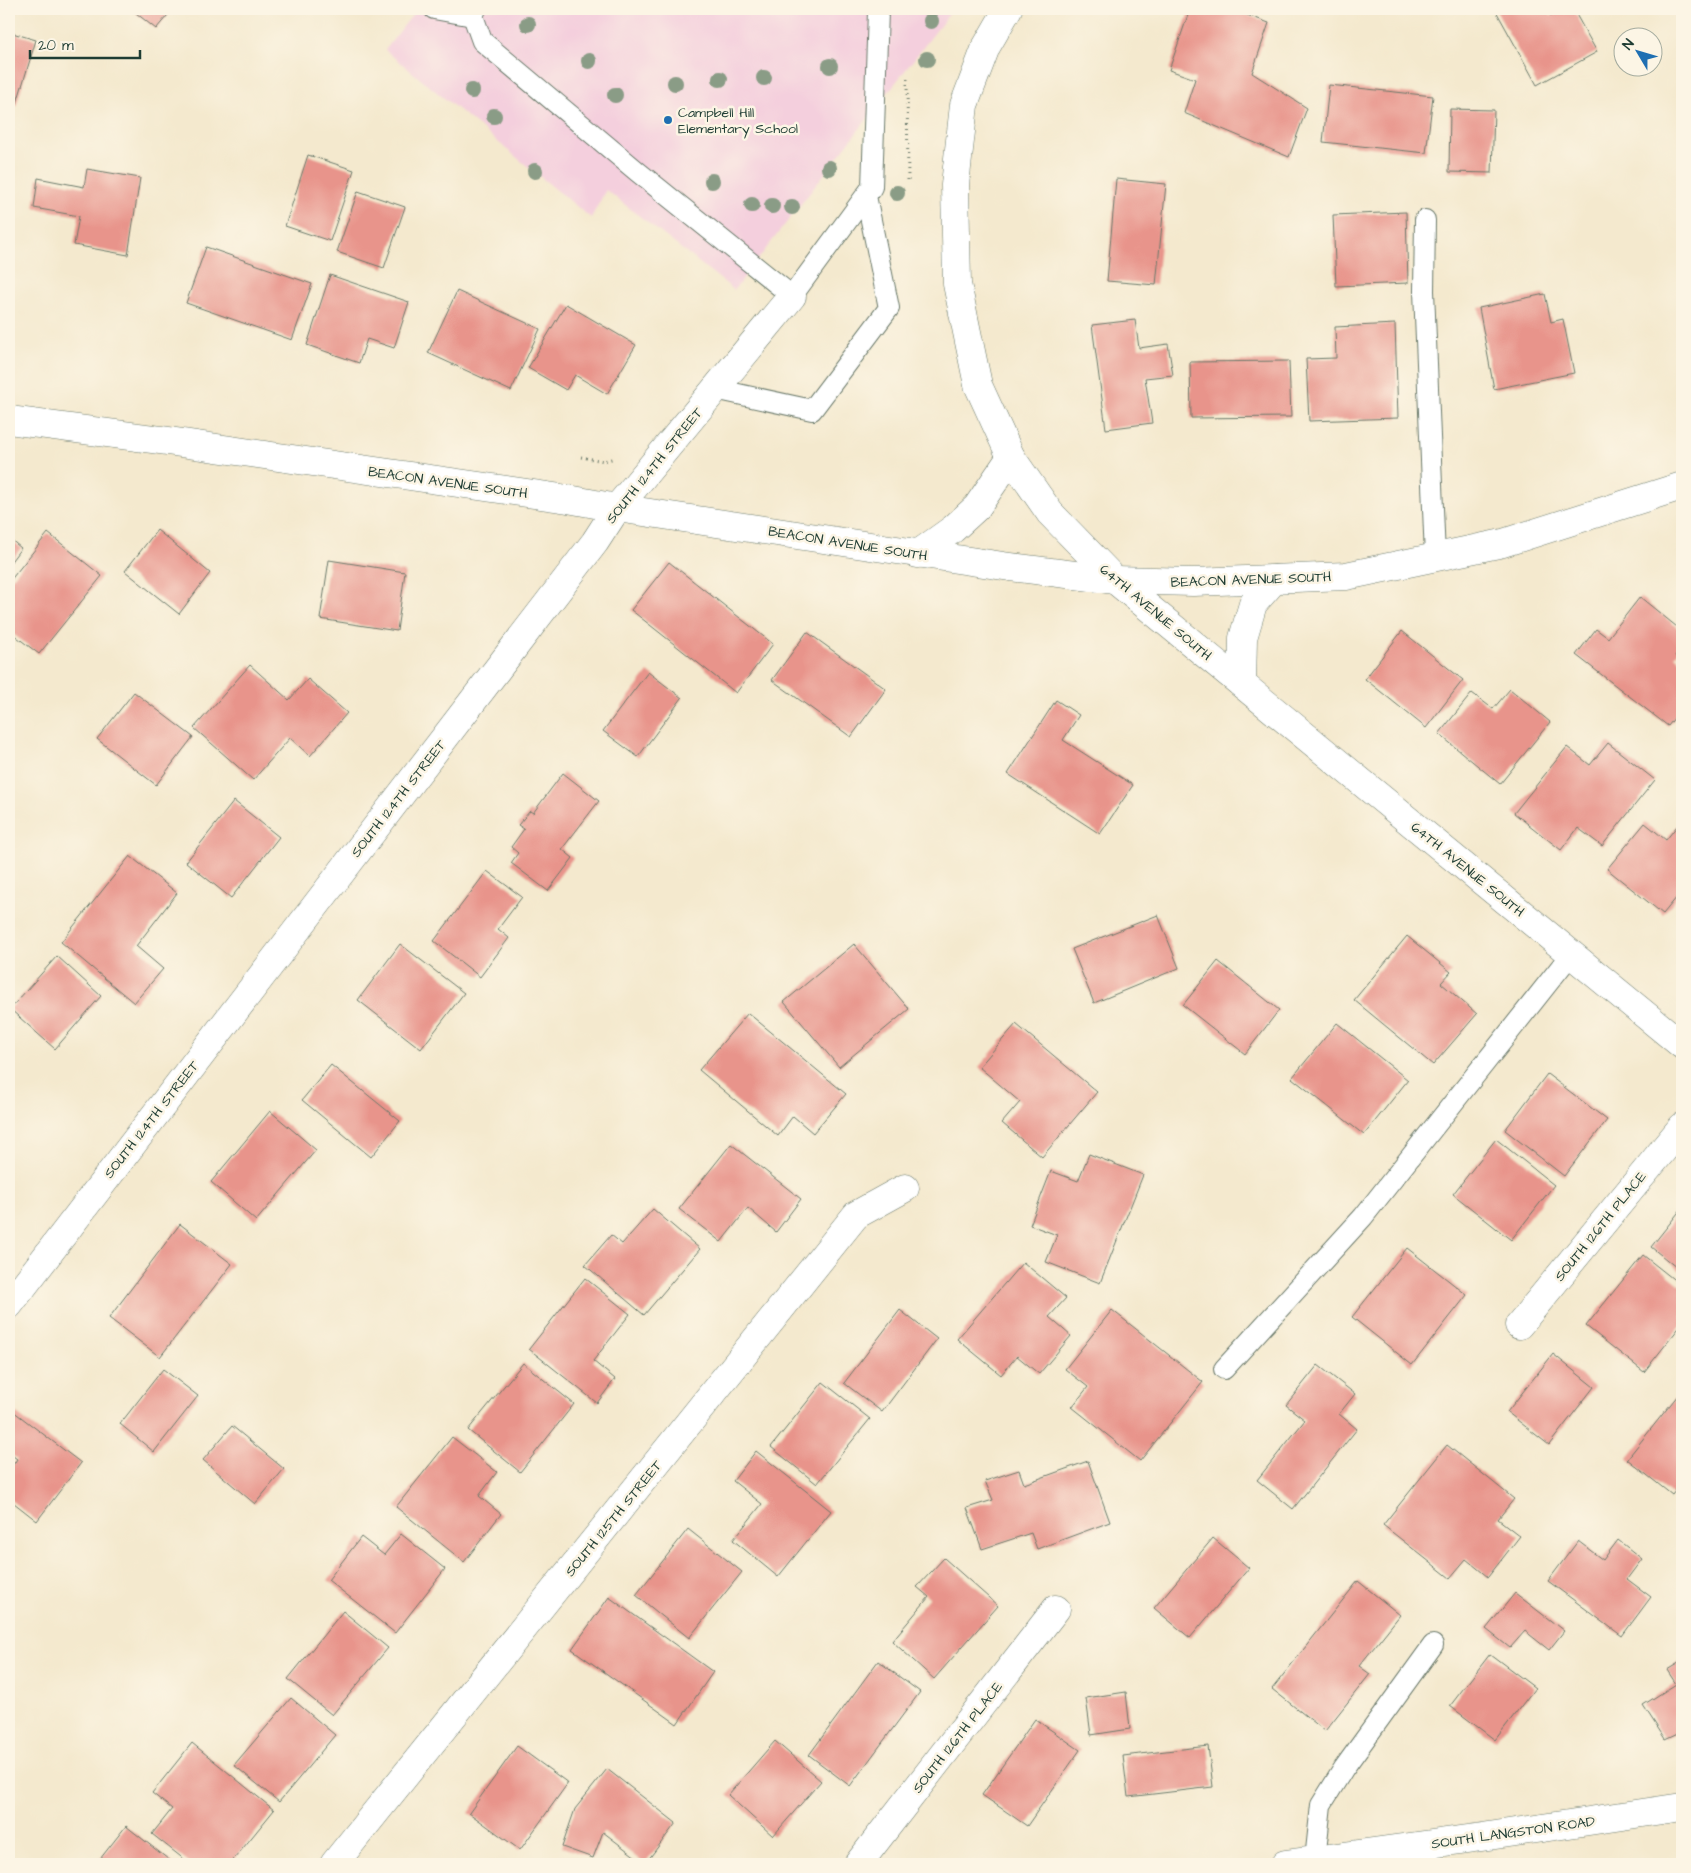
<svg xmlns="http://www.w3.org/2000/svg" width="1691" height="1873" viewBox="0 0 1691 1873" font-family="'Architects Daughter',sans-serif">
<rect width="100%" height="100%" fill="#fcf5e5"/>
<filter id="ink" filterUnits="userSpaceOnUse"><feTurbulence type="fractalNoise" baseFrequency=".02" numOctaves="2"/><feDisplacementMap in="SourceGraphic" scale="10" xChannelSelector="R" yChannelSelector="G"/><feConvolveMatrix kernelMatrix="1 2 1 2 8 2 1 2 1" color-interpolation-filters="sRGB"/></filter>
<filter id="wash" filterUnits="userSpaceOnUse"><feTurbulence type="fractalNoise" baseFrequency=".0096" numOctaves="4" result="noise"/><feDisplacementMap in="SourceGraphic" scale="20" xChannelSelector="R" yChannelSelector="G"/><feGaussianBlur stdDeviation="1.12" result="paint"/><feColorMatrix in="noise" values="0 0 0 0 0 0 0 0 0 0 0 0 0 0 0 0 0 1.4 0 .05"/><feComposite in="paint" operator="in"/></filter>
<g filter="url(#wash)">
<rect width="100%" height="100%" fill="#f4e9ce"/>
<path fill="#f4cfdd" d="M 417,9 L 953,9 L 734,290 L 606,190 L 591,218 L 385,50 Z"/>
<g id="blocks">
<g fill="#e8948b">
<path d="M 131,9 L 173,9 L 156,29 Z"/>
<path d="M 1190,9 L 1231,9 L 1269,23 L 1252,73 L 1307,108 L 1289,157 L 1184,113 L 1195,79 L 1169,70 Z"/>
<path d="M 1495,9 L 1547,9 L 1551,16 L 1564,9 L 1573,9 L 1597,52 L 1537,85 Z"/>
<path d="M 9,32 L 36,40 L 16,106 L 9,104 Z"/>
<path d="M 1329,85 L 1433,96 L 1426,153 L 1323,142 Z"/>
<path d="M 1450,109 L 1494,110 L 1492,173 L 1449,172 Z"/>
<path d="M 308,155 L 354,170 L 330,241 L 285,226 Z"/>
<path d="M 87,169 L 140,178 L 128,255 L 74,245 L 79,216 L 34,208 L 38,178 L 84,187 Z"/>
<path d="M 1116,179 L 1166,184 L 1156,285 L 1107,281 Z"/>
<path d="M 358,191 L 405,207 L 384,268 L 337,252 Z"/>
<path d="M 1406,212 L 1408,283 L 1336,286 L 1333,215 Z"/>
<path d="M 206,247 L 312,284 L 292,340 L 186,303 Z"/>
<path d="M 330,275 L 409,302 L 394,348 L 367,339 L 359,363 L 307,345 Z"/>
<path d="M 457,291 L 540,329 L 511,391 L 428,353 Z"/>
<path d="M 1545,294 L 1551,322 L 1563,319 L 1574,373 L 1494,389 L 1479,308 Z"/>
<path d="M 566,304 L 636,345 L 607,394 L 575,375 L 566,390 L 528,368 Z"/>
<path d="M 1135,320 L 1139,348 L 1168,344 L 1173,375 L 1145,378 L 1152,423 L 1106,429 L 1092,325 Z"/>
<path d="M 1395,324 L 1398,418 L 1309,421 L 1306,359 L 1336,358 L 1335,327 Z"/>
<path d="M 1289,361 L 1291,417 L 1191,418 L 1190,362 Z"/>
<path d="M 157,530 L 210,573 L 179,614 L 125,571 Z"/>
<path d="M 48,533 L 102,576 L 39,654 L 9,631 L 9,582 Z"/>
<path d="M 9,538 L 21,548 L 9,564 Z"/>
<path d="M 329,560 L 405,572 L 397,631 L 320,619 Z"/>
<path d="M 669,562 L 773,644 L 736,693 L 631,610 Z"/>
<path d="M 1640,597 L 1682,631 L 1682,647 L 1675,656 L 1682,662 L 1682,708 L 1668,726 L 1576,655 L 1596,629 L 1608,638 Z"/>
<path d="M 1402,631 L 1463,680 L 1426,728 L 1365,679 Z"/>
<path d="M 807,632 L 886,689 L 851,737 L 772,680 Z"/>
<path d="M 250,665 L 289,700 L 308,679 L 347,713 L 310,756 L 290,738 L 253,780 L 194,728 Z"/>
<path d="M 648,672 L 682,698 L 638,757 L 603,731 Z"/>
<path d="M 1510,689 L 1550,722 L 1500,784 L 1439,734 L 1472,693 L 1493,709 Z"/>
<path d="M 134,692 L 193,737 L 156,785 L 97,739 Z"/>
<path d="M 1056,700 L 1079,715 L 1063,740 L 1133,785 L 1100,834 L 1008,774 Z"/>
<path d="M 1608,743 L 1655,780 L 1602,846 L 1578,828 L 1561,850 L 1514,813 L 1567,747 L 1590,765 Z"/>
<path d="M 563,773 L 599,801 L 562,849 L 573,858 L 548,891 L 511,863 L 518,853 L 511,847 L 524,829 L 518,825 L 530,811 L 533,813 Z"/>
<path d="M 234,801 L 279,837 L 231,898 L 186,862 Z"/>
<path d="M 1645,823 L 1666,840 L 1677,826 L 1682,831 L 1682,891 L 1663,914 L 1607,869 Z"/>
<path d="M 130,856 L 177,893 L 136,946 L 163,969 L 134,1003 L 61,942 Z"/>
<path d="M 487,871 L 522,897 L 498,929 L 509,938 L 480,977 L 434,941 Z"/>
<path d="M 1158,915 L 1179,968 L 1094,1003 L 1072,949 Z"/>
<path d="M 1407,936 L 1451,972 L 1441,983 L 1477,1014 L 1433,1065 L 1354,1000 Z"/>
<path d="M 400,944 L 464,993 L 421,1049 L 358,1000 Z"/>
<path d="M 854,944 L 909,1009 L 839,1067 L 784,1002 Z"/>
<path d="M 57,956 L 101,996 L 55,1049 L 10,1009 Z"/>
<path d="M 1218,961 L 1279,1010 L 1245,1054 L 1183,1005 Z"/>
<path d="M 748,1013 L 846,1094 L 813,1133 L 793,1116 L 778,1136 L 699,1070 Z"/>
<path d="M 1337,1023 L 1408,1080 L 1364,1135 L 1292,1078 Z"/>
<path d="M 1016,1024 L 1097,1092 L 1042,1157 L 1002,1123 L 1020,1102 L 979,1067 Z"/>
<path d="M 331,1065 L 400,1121 L 371,1157 L 302,1100 Z"/>
<path d="M 1547,1074 L 1607,1120 L 1564,1176 L 1505,1130 Z"/>
<path d="M 270,1111 L 316,1150 L 256,1221 L 211,1182 Z"/>
<path d="M 1496,1139 L 1554,1185 L 1511,1240 L 1453,1194 Z"/>
<path d="M 731,1144 L 801,1199 L 776,1232 L 748,1208 L 721,1242 L 679,1209 Z"/>
<path d="M 1089,1154 L 1143,1175 L 1100,1283 L 1046,1262 L 1057,1235 L 1030,1225 L 1051,1171 L 1078,1181 Z"/>
<path d="M 1682,1208 L 1682,1272 L 1651,1247 Z"/>
<path d="M 653,1209 L 700,1249 L 644,1315 L 585,1265 L 611,1235 L 622,1244 Z"/>
<path d="M 180,1224 L 232,1264 L 160,1357 L 109,1318 Z"/>
<path d="M 1407,1248 L 1467,1295 L 1412,1365 L 1352,1317 Z"/>
<path d="M 1643,1255 L 1682,1286 L 1682,1324 L 1644,1372 L 1586,1326 Z"/>
<path d="M 1023,1262 L 1066,1298 L 1049,1317 L 1071,1336 L 1039,1374 L 1017,1356 L 1001,1375 L 957,1339 Z"/>
<path d="M 585,1278 L 630,1314 L 593,1361 L 615,1379 L 597,1403 L 529,1349 Z"/>
<path d="M 900,1310 L 937,1339 L 882,1412 L 844,1383 Z"/>
<path d="M 1112,1310 L 1203,1382 L 1140,1461 L 1072,1407 L 1088,1387 L 1065,1369 Z"/>
<path d="M 1553,1354 L 1594,1387 L 1549,1445 L 1507,1412 Z"/>
<path d="M 523,1363 L 574,1404 L 520,1472 L 468,1430 Z"/>
<path d="M 1318,1365 L 1355,1394 L 1339,1414 L 1357,1429 L 1293,1509 L 1257,1480 L 1305,1420 L 1286,1405 Z"/>
<path d="M 163,1369 L 198,1396 L 154,1452 L 120,1424 Z"/>
<path d="M 823,1382 L 870,1419 L 817,1484 L 771,1447 Z"/>
<path d="M 1682,1390 L 1682,1482 L 1672,1495 L 1627,1459 Z"/>
<path d="M 13,1411 L 81,1463 L 37,1521 L 9,1499 L 9,1471 L 17,1459 L 9,1453 L 9,1417 Z"/>
<path d="M 232,1426 L 284,1469 L 255,1504 L 203,1460 Z"/>
<path d="M 452,1437 L 497,1472 L 479,1496 L 501,1514 L 464,1562 L 396,1507 Z"/>
<path d="M 1447,1445 L 1514,1499 L 1498,1519 L 1520,1536 L 1488,1577 L 1466,1559 L 1450,1578 L 1383,1525 Z"/>
<path d="M 756,1451 L 831,1511 L 778,1577 L 733,1540 L 762,1504 L 733,1481 Z"/>
<path d="M 1088,1461 L 1110,1522 L 1037,1549 L 1031,1533 L 982,1549 L 967,1508 L 993,1500 L 985,1481 L 1019,1470 L 1024,1484 Z"/>
<path d="M 688,1529 L 742,1572 L 689,1638 L 636,1595 Z"/>
<path d="M 401,1534 L 445,1569 L 395,1633 L 328,1580 L 361,1537 L 384,1555 Z"/>
<path d="M 1213,1538 L 1249,1568 L 1190,1638 L 1154,1608 Z"/>
<path d="M 1618,1540 L 1642,1559 L 1627,1579 L 1651,1597 L 1622,1636 L 1548,1581 L 1578,1541 L 1603,1560 Z"/>
<path d="M 944,1558 L 998,1606 L 934,1679 L 892,1641 L 929,1597 L 917,1587 Z"/>
<path d="M 1358,1581 L 1400,1615 L 1359,1666 L 1370,1674 L 1325,1731 L 1272,1689 Z"/>
<path d="M 1515,1593 L 1564,1631 L 1549,1650 L 1525,1631 L 1510,1648 L 1486,1629 Z"/>
<path d="M 609,1597 L 713,1672 L 677,1724 L 572,1649 Z"/>
<path d="M 343,1611 L 388,1648 L 332,1715 L 288,1679 Z"/>
<path d="M 1490,1654 L 1535,1688 L 1495,1740 L 1450,1706 Z"/>
<path d="M 878,1661 L 920,1692 L 850,1786 L 809,1755 Z"/>
<path d="M 1682,1661 L 1682,1731 L 1665,1739 L 1643,1705 L 1676,1684 L 1667,1670 Z"/>
<path d="M 1126,1692 L 1130,1729 L 1091,1735 L 1086,1698 Z"/>
<path d="M 291,1698 L 335,1735 L 279,1802 L 234,1765 Z"/>
<path d="M 1035,1719 L 1080,1750 L 1027,1826 L 982,1795 Z"/>
<path d="M 775,1741 L 821,1781 L 773,1836 L 728,1795 Z"/>
<path d="M 192,1743 L 274,1810 L 230,1864 L 190,1864 L 152,1834 L 172,1809 L 152,1793 Z"/>
<path d="M 517,1746 L 568,1783 L 520,1850 L 469,1813 Z"/>
<path d="M 1208,1746 L 1213,1787 L 1128,1797 L 1123,1756 Z"/>
<path d="M 607,1769 L 676,1823 L 645,1864 L 603,1832 L 593,1858 L 562,1847 L 575,1809 Z"/>
<path d="M 126,1826 L 173,1863 L 172,1864 L 96,1864 Z"/>
</g>
</g>
</g>
<g filter="url(#ink)">
<use href="#blocks" fill-opacity="0" stroke="#6a796a" stroke-width="1"/>
<g fill="none" stroke-linecap="round" stroke-linejoin="round">
<g stroke="#6a796a" stroke-width="22">
<g id="lane">
<path d="M 434,9 L 473,16"/>
<path d="M 476,9 L 473,16 L 482,41 L 638,172 L 792,296 L 872,187 L 878,11 L 877,9"/>
<path d="M 1425,220 L 1424,291 L 1435,557"/>
<path d="M 715,389 L 812,410 L 889,308 L 866,196"/>
<path d="M 1224,1369 L 1363,1217 L 1571,954"/>
<path d="M 1315,1860 L 1321,1805 L 1344,1768 L 1433,1645"/>
</g>
</g>
<g stroke="#6a796a" stroke-width="29">
<g id="street">
<path d="M 1115,580 L 1193,582 L 1346,576 L 1503,543 L 1682,486"/>
<path d="M 9,1305 L 595,542 L 617,508 L 792,296"/>
<path d="M 1519,1325 L 1682,1127"/>
<path d="M 334,1864 L 856,1215 L 905,1188"/>
<path d="M 858,1864 L 1056,1609"/>
</g>
</g>
<g stroke="#6a796a" stroke-width="29">
<g id="secondary">
<path d="M 1008,9 L 986,47 L 964,105 L 955,185 L 957,284 L 978,385 L 1011,457 L 1050,513 L 1115,580 L 1682,1045"/>
<path d="M 9,420 L 168,441 L 568,499 L 617,508 L 1010,567 L 1115,580"/>
<path d="M 918,554 L 953,529 L 977,507 L 1011,457"/>
<path d="M 1242,684 L 1243,638 L 1253,604 L 1275,579"/>
<path d="M 1285,1864 L 1482,1837 L 1682,1807"/>
</g>
</g>
<g stroke="#6a796a" stroke-width="3" stroke-dasharray="1 4" stroke-linecap="butt">
<path d="M 907,79 L 908,181"/>
<path d="M 581,457 L 604,461 L 615,458"/>
</g>
<use href="#lane" stroke="#fff" stroke-width="20"/>
<use href="#street" stroke="#fff" stroke-width="28"/>
<use href="#secondary" stroke="#fff" stroke-width="28"/>
</g>
<g fill="#8a9c86">
<circle cx="931" cy="21" r="8"/>
<circle cx="528" cy="24" r="8"/>
<circle cx="927" cy="59" r="8"/>
<circle cx="589" cy="61" r="8"/>
<circle cx="830" cy="66" r="8"/>
<circle cx="764" cy="78" r="8"/>
<circle cx="720" cy="79" r="8"/>
<circle cx="675" cy="83" r="8"/>
<circle cx="472" cy="91" r="8"/>
<circle cx="615" cy="95" r="8"/>
<circle cx="494" cy="116" r="8"/>
<circle cx="829" cy="168" r="8"/>
<circle cx="535" cy="171" r="8"/>
<circle cx="712" cy="181" r="8"/>
<circle cx="897" cy="193" r="8"/>
<circle cx="752" cy="205" r="8"/>
<circle cx="772" cy="206" r="8"/>
<circle cx="792" cy="207" r="8"/>
</g>
</g>
<circle fill="#1f6fb2" stroke="#fcf5e5" stroke-width="2" cx="668" cy="120" r="5"/>
<g text-anchor="middle" stroke-width="5" stroke-linejoin="round" paint-order="stroke">
<g font-size="14" fill="#1f3d34" stroke="#fcf5e5" text-anchor="start">
<text x="678" y="117">Campbell Hill<tspan x="678" dy="16">Elementary School</tspan></text>
</g>
<g font-size="14" fill="#1f3d34" stroke="#fcf5e5">
<text transform="translate(654 465) rotate(-51)" y="5">SOUTH 124TH STREET</text>
<text transform="translate(448 482) rotate(8)" y="5">BEACON AVENUE SOUTH</text>
<text transform="translate(848 543) rotate(9)" y="5">BEACON AVENUE SOUTH</text>
<text transform="translate(1251 579) rotate(-2)" y="5">BEACON AVENUE SOUTH</text>
<text transform="translate(1156 612) rotate(40)" y="5">64TH AVENUE SOUTH</text>
<text transform="translate(398 798) rotate(-52)" y="5">SOUTH 124TH STREET</text>
<text transform="translate(1468 869) rotate(39)" y="5">64TH AVENUE SOUTH</text>
<text transform="translate(151 1119) rotate(-52)" y="5">SOUTH 124TH STREET</text>
<text transform="translate(1600 1226) rotate(-51)" y="5">SOUTH 126TH PLACE</text>
<text transform="translate(613 1518) rotate(-51)" y="5">SOUTH 125TH STREET</text>
<text transform="translate(957 1737) rotate(-52)" y="5">SOUTH 126TH PLACE</text>
<text transform="translate(1513 1832) rotate(-8)" y="5">SOUTH LANGSTON ROAD</text>
</g>
</g>
<rect width="1691" height="1873" fill="none" stroke="#fcf5e5" stroke-width="30"/>
<g transform="translate(1638 52) rotate(308)"><circle r="24" fill="#fcf5e5" stroke="#a4ab9e"/>
<path d="M0-4L9 19L0 12L-9 19Z" fill="#1f6fb2"/>
<text y="-8" font-size="14" font-weight="bold" text-anchor="middle" fill="#1f3d34">N</text>
</g>
<path d="M30 50v8h110v-8" fill="none" stroke="#1f3d34" stroke-width="2.5"/>
<text x="38" y="50" font-size="15" fill="#1f3d34" stroke="#fcf5e5" stroke-width="4" paint-order="stroke">20 m</text>
</svg>
